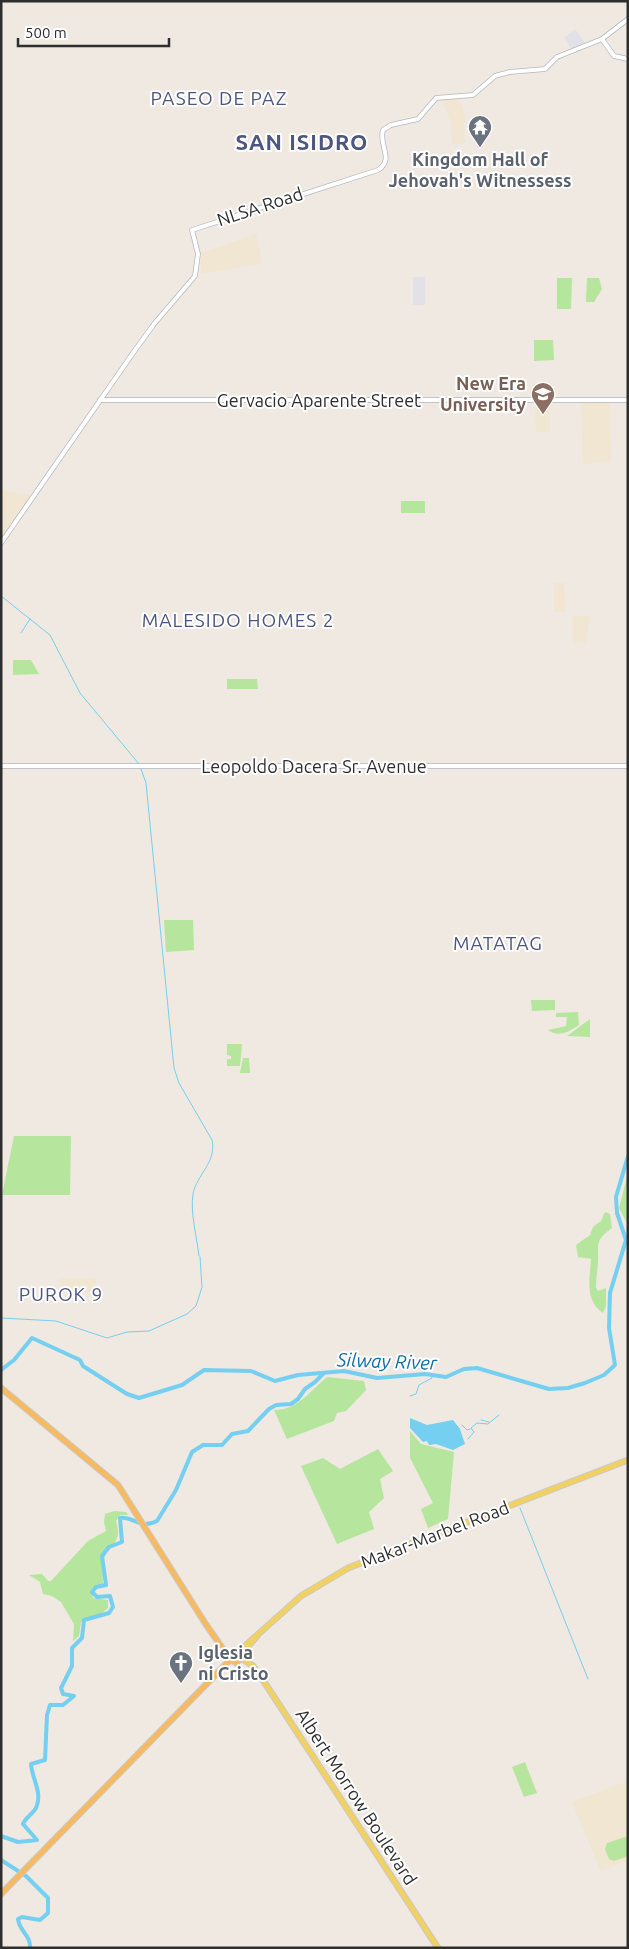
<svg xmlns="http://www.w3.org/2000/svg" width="629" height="1949" viewBox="0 0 629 1949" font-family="Ubuntu,sans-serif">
<rect width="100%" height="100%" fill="#efe9e1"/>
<g fill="#e3e1e8">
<path d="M 575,29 L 587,45 L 572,50 L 564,38 Z"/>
<rect x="413" y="277" width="12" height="28"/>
</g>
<g fill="#f0e6d1">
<path d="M 459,98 L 466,120 L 464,123 L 465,143 L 452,144 L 451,123 L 442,99 Z"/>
<path d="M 256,234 L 262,263 L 201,274 L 201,253 Z"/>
<path d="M 535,401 L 550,401 L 550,432 L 536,432 Z"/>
<path d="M 581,401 L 610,401 L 611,461 L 583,464 Z"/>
<path d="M 1,490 L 33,496 L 1,543 Z"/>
<path d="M 554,583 L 564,583 L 565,612 L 554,612 Z"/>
<path d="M 573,616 L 590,616 L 586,642 L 573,643 Z"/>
<path d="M 96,1278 L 96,1292 L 61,1293 L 60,1279 Z"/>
<path d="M 628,1781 L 628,1861 L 601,1871 L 572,1802 Z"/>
</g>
<g fill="#b6e59e">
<path d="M 557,278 L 572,278 L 571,309 L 557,309 Z"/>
<path d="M 587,278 L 599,278 L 602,289 L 594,302 L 586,302 Z"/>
<path d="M 534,340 L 553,340 L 554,360 L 534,361 Z"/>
<rect x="401" y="501" width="24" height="12"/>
<path d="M 13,660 L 31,660 L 39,674 L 13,675 Z"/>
<path d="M 227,679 L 257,679 L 258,689 L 227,689 Z"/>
<path d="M 164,920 L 193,920 L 194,950 L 166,952 Z"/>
<path d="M 531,1000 L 555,1000 L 555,1010 L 532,1011 Z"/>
<path d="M 578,1012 L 579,1025 C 568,1032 560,1038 548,1030 L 566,1026 L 567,1017 L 556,1017 L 556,1013 Z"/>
<path d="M 590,1019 L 590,1037 L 567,1036 Z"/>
<path d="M 227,1044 L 242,1044 L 240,1066 L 227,1066 L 227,1059 L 231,1059 L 231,1056 L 227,1055 Z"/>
<path d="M 243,1058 L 249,1058 L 250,1073 L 240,1073 Z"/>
<path d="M 14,1136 L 71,1136 L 70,1195 L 2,1195 Z"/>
<path d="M 628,1173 L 628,1225 L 619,1208 Z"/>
<path d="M 605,1212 L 610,1214 L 612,1228 C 594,1241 599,1244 598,1263 C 597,1272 596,1280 596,1288 L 598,1291 L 606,1288 L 606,1306 L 603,1313 C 584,1300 590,1278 591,1259 L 578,1257 L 576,1245 L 590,1235 L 593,1227 L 601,1221 Z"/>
<path d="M 327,1377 L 364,1381 L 366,1390 L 346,1411 L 337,1413 L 334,1421 L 287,1439 L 274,1410 C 298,1410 310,1391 327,1377 Z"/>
<path d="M 410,1431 L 421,1444 L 454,1452 L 448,1519 L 428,1528 L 421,1509 L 433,1503 L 410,1458 Z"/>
<path d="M 378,1449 L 393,1471 L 380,1479 L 384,1498 L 369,1512 L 374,1529 L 337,1544 L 301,1466 L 323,1458 L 340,1469 Z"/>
<path d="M 114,1511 L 126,1512 L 128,1515 L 120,1515 L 116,1521 C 122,1543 113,1540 105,1556 C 102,1563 103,1576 103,1584 L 91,1590 L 93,1598 L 108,1600 L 108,1608 L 97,1618 L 81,1622 L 79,1636 L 73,1641 L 74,1624 L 61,1602 L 52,1596 L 43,1594 L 40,1582 L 29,1575 L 42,1574 L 48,1581 L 51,1581 L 88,1541 L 106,1531 L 104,1522 L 105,1514 Z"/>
<path d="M 525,1762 L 537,1793 L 524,1797 L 512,1767 Z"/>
<path d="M 628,1836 L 628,1856 L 614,1861 L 609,1859 L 605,1849 L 607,1843 Z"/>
</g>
<path fill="#75cff0" d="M 410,1418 L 427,1425 L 453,1420 L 460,1429 L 465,1444 L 453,1450 L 436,1444 L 429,1445 L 427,1441 L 423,1442 L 410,1428 Z"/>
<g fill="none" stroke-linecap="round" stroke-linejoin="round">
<g stroke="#75cff0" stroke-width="1">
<path d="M 1,596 L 50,635 L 80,693 L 139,764"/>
<path d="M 21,633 L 30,619"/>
<path d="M 141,769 L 146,783 L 174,1068 L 179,1083 L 212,1140 C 217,1162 197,1174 193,1194 C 190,1213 197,1237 199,1256"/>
<path d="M 1,1318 L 56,1321 L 107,1338 L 127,1332 L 149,1331 L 187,1314 L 196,1306 L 202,1287 L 200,1257"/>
<path d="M 410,1396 L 416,1394 L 419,1385 L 432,1378 L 432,1374"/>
<path d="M 481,1420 L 489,1422"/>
<path d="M 462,1425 L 467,1430 L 470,1429"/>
<path d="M 468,1439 L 474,1432 L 471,1428 L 477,1423 L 488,1424 L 499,1415"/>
<path d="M 520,1508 L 588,1679"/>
</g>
<g stroke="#75cff0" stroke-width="4">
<path d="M 1,1370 L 14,1360 L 32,1338 L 80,1360 L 83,1366 L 127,1394 L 139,1398 L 182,1385 L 204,1370 L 251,1371 L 275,1381 L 298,1375 L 344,1371 L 377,1378 L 425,1374 L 446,1377 L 464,1369 L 477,1368 L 549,1389 L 568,1388 L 585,1383 L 604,1375 L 615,1365 L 609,1328 L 610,1293 L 626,1240 L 617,1213 L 616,1197 L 628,1156"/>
<path d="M 1,1836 L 18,1842 L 37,1840 L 23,1824 C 26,1817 32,1815 36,1808 C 43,1793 32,1779 31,1764 L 45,1760 L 47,1715 L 50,1705 L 63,1705 L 74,1696 L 63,1694 L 61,1688 L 72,1666 L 72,1648 L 82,1638 L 84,1620 L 109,1613 L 113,1607 L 110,1596 L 97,1597 L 92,1592 L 96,1587 L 106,1585 L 102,1556 L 109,1547 L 122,1542 L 120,1518 C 134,1516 139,1530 157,1521 L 176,1490 L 192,1452 L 203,1445 L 222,1445 L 232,1434 L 248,1431 L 269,1409 L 276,1405 L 291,1404 L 298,1399 L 305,1389 L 315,1382 L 324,1373"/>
<path d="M 1,1860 L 26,1876 L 48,1898 L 48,1913 L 40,1920 L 22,1917 L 18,1919 C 19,1931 31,1935 30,1948"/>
</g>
<g stroke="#b4b7c1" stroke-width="5.5">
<g id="secondary">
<path d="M 602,39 L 614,56 L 628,59"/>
<path d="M 100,400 L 628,400"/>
<path d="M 1,543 L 133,353 L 154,324 L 195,276 L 198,254 L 192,230 L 378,170 C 395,159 378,145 383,130 L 391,125 L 418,119 L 436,98 L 473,95 L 495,76 L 510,72 L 545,69 L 557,57 L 602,39 L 628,19"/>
<path d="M 1,766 L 628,766"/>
</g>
</g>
<g stroke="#c9c9c9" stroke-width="7">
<g id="primary">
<path d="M 237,1653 L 301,1596 L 348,1568 L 628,1460"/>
<path d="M 240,1656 L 257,1636"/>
<path d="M 240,1657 L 253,1666 L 261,1677 L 438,1948"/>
</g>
</g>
<g stroke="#c9c9c9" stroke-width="7">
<g id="trunk">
<path d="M 1,1388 L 118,1485 L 205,1623 L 225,1652 L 231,1656"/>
<path d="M 231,1659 L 236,1663 L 241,1658 L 237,1653 L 231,1656"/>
<path d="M 1,1894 L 231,1659"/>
</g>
</g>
<use href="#secondary" stroke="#fff" stroke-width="4"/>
<use href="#primary" stroke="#f2d163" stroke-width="5"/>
<use href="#trunk" stroke="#f8ba60" stroke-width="5"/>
</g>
<defs>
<g id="temple-pin" transform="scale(1.25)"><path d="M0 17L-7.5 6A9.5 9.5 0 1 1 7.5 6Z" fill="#6b7280" stroke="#fff"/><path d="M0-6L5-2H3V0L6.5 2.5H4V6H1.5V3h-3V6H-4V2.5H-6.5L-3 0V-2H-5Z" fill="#fff"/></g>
<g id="university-pin" transform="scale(1.25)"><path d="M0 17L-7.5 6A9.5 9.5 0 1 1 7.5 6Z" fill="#8d6e63" stroke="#fff"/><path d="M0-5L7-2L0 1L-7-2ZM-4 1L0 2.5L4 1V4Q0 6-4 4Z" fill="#fff"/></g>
<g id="church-pin" transform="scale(1.25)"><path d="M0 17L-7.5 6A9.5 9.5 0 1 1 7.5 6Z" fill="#6b7280" stroke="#fff"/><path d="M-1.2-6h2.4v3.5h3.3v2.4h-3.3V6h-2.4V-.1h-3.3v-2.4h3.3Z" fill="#fff"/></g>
</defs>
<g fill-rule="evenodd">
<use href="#temple-pin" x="480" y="127"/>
<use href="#university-pin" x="543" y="394"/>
<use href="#church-pin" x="181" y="1663"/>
</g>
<g text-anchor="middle" stroke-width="4" stroke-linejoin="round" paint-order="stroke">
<g font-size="18" font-weight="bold" fill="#5b616d" stroke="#fff">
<text x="480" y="166">Kingdom Hall of<tspan x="480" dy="21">Jehovah's Witnessess</tspan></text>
<text x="198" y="1659" text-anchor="start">Iglesia<tspan x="198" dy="21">ni Cristo</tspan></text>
</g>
<g font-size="18" fill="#2e2e2e" stroke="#fff">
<text transform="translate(260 207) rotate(-18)" y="6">NLSA Road</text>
<text x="319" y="407">Gervacio Aparente Street</text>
<text x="314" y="773">Leopoldo Dacera Sr. Avenue</text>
<text transform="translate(435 1535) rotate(-21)" y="6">Makar-Marbel Road</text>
<text transform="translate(356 1797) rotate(57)" y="6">Albert Morrow Boulevard</text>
</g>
<g font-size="18" font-weight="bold" fill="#785e54" stroke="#fff" text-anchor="end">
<text x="526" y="390">New Era<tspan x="526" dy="21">University</tspan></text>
</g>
<g font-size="19" letter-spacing="1" fill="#4d5680" stroke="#fff">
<text x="219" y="105">PASEO DE PAZ</text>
<text x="238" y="627">MALESIDO HOMES 2</text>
<text x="498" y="950">MATATAG</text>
<text x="61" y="1301">PUROK 9</text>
</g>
<g font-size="19" font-style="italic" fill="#0d6fa3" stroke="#fff">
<text transform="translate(387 1361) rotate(2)" y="7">Silway River</text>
</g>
<g font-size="22" font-weight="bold" letter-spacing="1" fill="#4d5680" stroke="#fff">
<text x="302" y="150">SAN ISIDRO</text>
</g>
</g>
<rect width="629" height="1949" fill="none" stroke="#2e2e2e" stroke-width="5"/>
<path d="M18 38v8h151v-8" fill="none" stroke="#2e2e2e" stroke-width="2.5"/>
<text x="25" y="38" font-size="15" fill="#2e2e2e" stroke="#ffffff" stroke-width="4" paint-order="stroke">500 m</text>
</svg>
